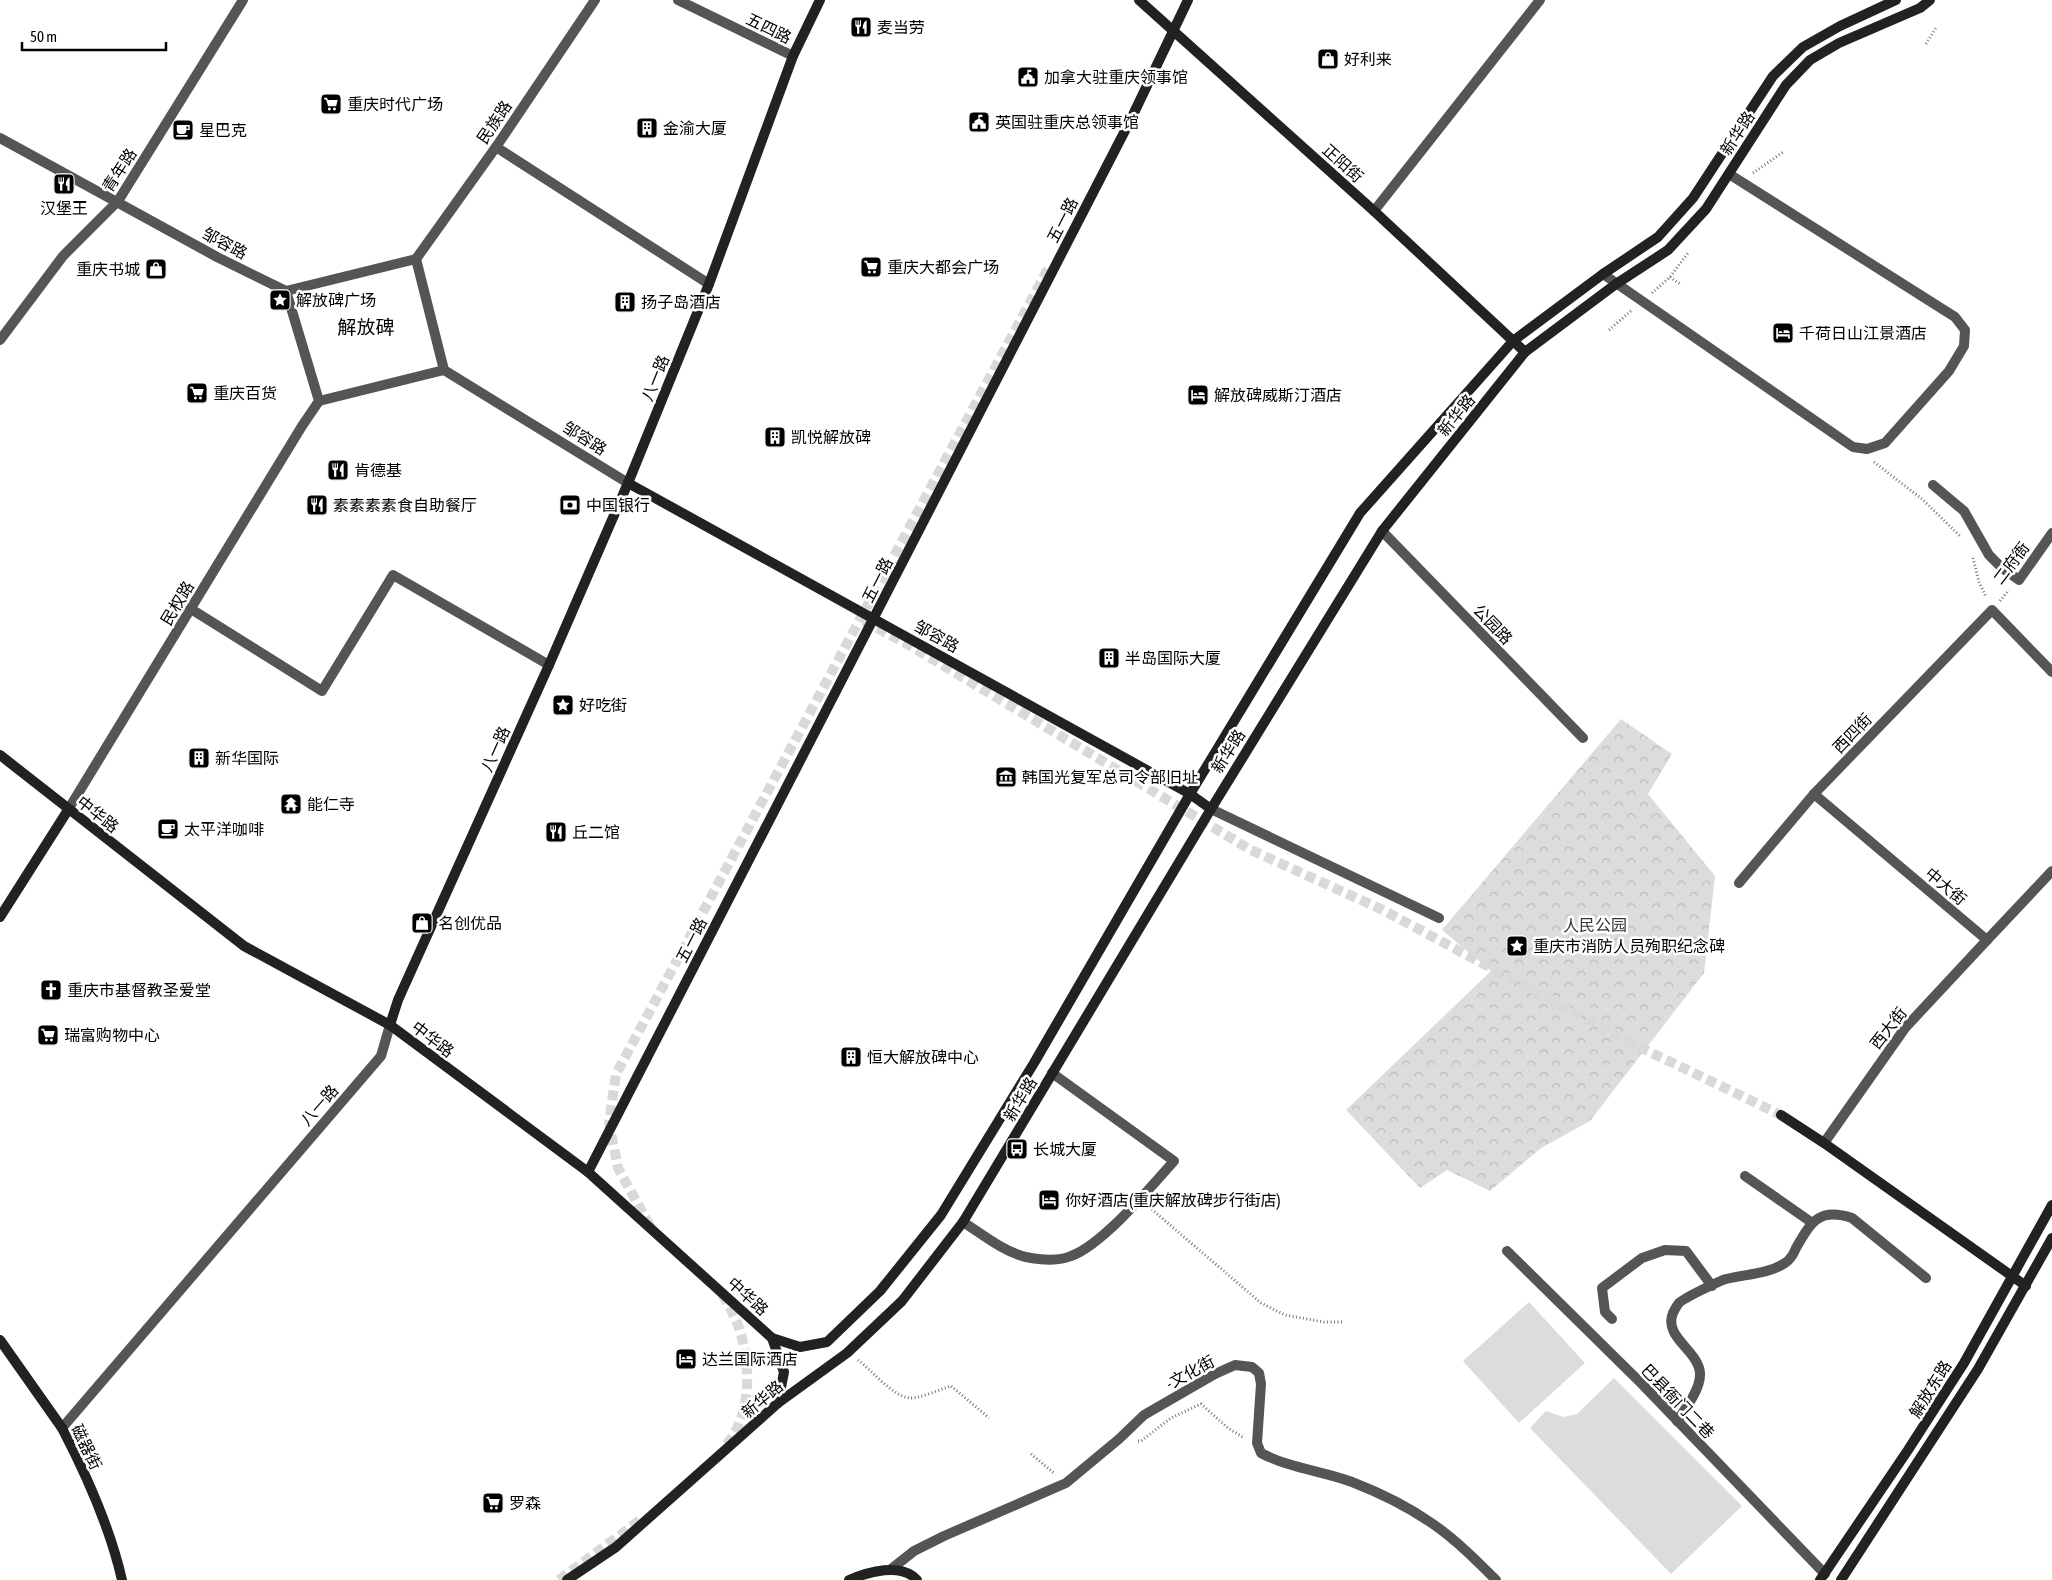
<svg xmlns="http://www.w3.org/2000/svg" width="2052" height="1580" viewBox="0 0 2052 1580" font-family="'Asap Condensed','Noto Sans SC',sans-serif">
<defs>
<pattern id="park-crowns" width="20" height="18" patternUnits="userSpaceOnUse" patternTransform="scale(1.25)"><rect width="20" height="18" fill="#dcdcdc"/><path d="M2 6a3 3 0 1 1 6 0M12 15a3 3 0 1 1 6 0" fill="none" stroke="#bbb"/></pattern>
</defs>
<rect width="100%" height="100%" fill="#fff"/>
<g fill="#dcdcdc">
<path d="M 1529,1302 L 1585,1363 L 1519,1423 L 1463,1361 Z"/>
<path d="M 1614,1378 L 1742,1506 L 1671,1574 L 1530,1428 L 1546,1411 L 1563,1417 L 1577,1414 Z"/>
</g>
<path fill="url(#park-crowns)" d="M 1621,719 L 1672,754 L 1648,794 L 1715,876 L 1704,973 L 1590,1121 L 1541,1148 L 1490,1191 L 1447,1170 L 1420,1188 L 1346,1110 L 1491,971 L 1442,930 Z"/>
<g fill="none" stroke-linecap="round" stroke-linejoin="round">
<g stroke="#d9d9d9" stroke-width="10" stroke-dasharray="10 5" stroke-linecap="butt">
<path d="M 864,621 L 909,645 L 1251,850 L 1383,910 L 1623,1039 L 1781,1115"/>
<path d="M 650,1226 L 618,1168 L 609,1123 L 616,1074 L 1049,267"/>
<path d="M 722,1294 C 728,1304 734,1315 738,1325 C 751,1362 753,1414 726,1445"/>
<path d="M 559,1580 L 643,1518"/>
</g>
<g stroke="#777" stroke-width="3" stroke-dasharray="1 2.5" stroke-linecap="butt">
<path d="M 1926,44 L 1937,26"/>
<path d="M 1753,173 L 1783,152"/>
<path d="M 1670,277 L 1680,284"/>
<path d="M 1652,293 L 1670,277 L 1688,253"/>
<path d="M 1609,330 L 1632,310"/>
<path d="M 1874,462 L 1922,499 L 1960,536"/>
<path d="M 1973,558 L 1979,582 L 1986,597"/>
<path d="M 2000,601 L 2009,590"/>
<path d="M 1149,1207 L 1261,1303 L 1285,1315 L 1324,1322 L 1344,1322"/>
<path d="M 858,1360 C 873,1371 891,1395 909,1398 C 919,1399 941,1389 951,1386 L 989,1418"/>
<path d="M 1138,1441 L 1141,1441 L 1171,1418 L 1201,1404 L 1228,1428 L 1244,1438"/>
<path d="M 1031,1454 L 1054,1473"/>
</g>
<g stroke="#555" stroke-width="10">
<path d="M 1603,274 L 1853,447 L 1867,449 L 1885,443 L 1949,371 L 1964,346 L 1965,330 L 1955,317 L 1729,174"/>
<path d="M 1933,485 L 1964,511 L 1989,555 L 2002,568 L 2019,580 L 2052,533"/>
<path d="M 1745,1176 L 1811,1222"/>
<path d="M 1507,1251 L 1641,1383 L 1825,1574"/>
<path d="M 1612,1319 L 1605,1312 L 1602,1288 L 1642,1258 L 1665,1250 L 1686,1251 L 1712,1286"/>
<path d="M 1677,1421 C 1685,1409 1701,1389 1700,1373 C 1698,1350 1663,1337 1673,1313 C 1674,1311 1677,1305 1679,1303 C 1684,1298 1719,1281 1726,1279 C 1746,1274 1768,1274 1785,1263 C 1790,1260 1794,1253 1796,1248 C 1811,1222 1819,1207 1852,1218 L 1926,1278"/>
</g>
<g stroke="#555" stroke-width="10">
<path d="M 678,0 L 793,56"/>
<path d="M 0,138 L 217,257 L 286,291 L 416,259"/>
<path d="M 496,147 L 709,284"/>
<path d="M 1374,211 L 1540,0"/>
<path d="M 416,259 L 444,370 L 628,483"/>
<path d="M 416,259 L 496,147 L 595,0"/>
<path d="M 0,340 L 63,256 L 118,201 L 243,0"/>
<path d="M 319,401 L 444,370"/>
<path d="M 1382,531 L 1583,738"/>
<path d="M 191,609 L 322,691 L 393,575 L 549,665"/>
<path d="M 1814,794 L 1987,940 L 2052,871"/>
<path d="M 1211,809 L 1439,918"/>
<path d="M 68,810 L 302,426 L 319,401 L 286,291"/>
<path d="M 1739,883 L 1814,794 L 1992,610 L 2052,672"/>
<path d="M 1824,1143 L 1905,1028 L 1987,940"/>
<path d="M 963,1222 C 982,1234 1004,1252 1026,1257 C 1041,1260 1057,1262 1071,1256 C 1102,1245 1151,1187 1174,1161 L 1052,1073"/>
<path d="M 62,1428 L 381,1056 L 390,1025"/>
<path d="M 890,1570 L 914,1551 L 944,1536 L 1066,1483 L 1119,1439 L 1144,1415 L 1215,1374 L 1235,1365 L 1252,1367 L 1259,1373 L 1261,1384 L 1257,1443 L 1261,1453 C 1289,1468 1322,1471 1352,1482 C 1378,1492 1410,1508 1433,1524 C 1456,1540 1477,1561 1496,1580"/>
</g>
<g stroke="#222" stroke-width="10">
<path d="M 1139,0 L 1374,211 L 1525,352"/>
<path d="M 628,483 L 1190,794 L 1211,809"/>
<path d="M 0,755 L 244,946 L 390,1025 L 588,1172 L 772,1338 L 784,1372 L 778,1403"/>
<path d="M 0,917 L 68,810"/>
<path d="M 390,1025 L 398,1000 L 549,665 L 628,483 L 709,284 L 793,56 L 820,0"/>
<path d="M 1781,1115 L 1824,1143 L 2026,1286"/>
<path d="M 588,1172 L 1131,119 L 1188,0"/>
<path d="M 772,1338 L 800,1347 L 827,1342 L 880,1291 L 941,1215 L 1034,1063 L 1190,794 L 1360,513 L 1513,341 L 1603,274 L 1658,237 L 1693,198 L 1773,76 L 1803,47 L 1840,26 L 1896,0"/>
<path d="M 0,1340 L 62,1428 C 87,1476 110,1527 122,1580"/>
<path d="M 567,1580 L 616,1547 L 778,1403 L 847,1353 L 902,1301 L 963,1222 L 1211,809 L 1382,531 L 1525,352 L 1616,284 L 1668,250 L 1706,209 L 1786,85 L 1810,60 L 1839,43 L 1920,8 L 1930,0"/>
<path d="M 849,1580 C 868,1572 901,1562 917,1580"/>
<path d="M 1820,1580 L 1908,1450 L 1964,1363 L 2052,1205"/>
<path d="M 1841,1580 L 1978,1369 L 2052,1238"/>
</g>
</g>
<defs>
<g id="restaurant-square" transform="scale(1.125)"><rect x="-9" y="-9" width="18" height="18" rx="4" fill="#000" stroke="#fff"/><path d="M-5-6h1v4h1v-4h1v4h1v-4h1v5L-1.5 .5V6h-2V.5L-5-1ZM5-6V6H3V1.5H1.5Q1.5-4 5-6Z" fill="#fff"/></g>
<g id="shop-square" transform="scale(1.125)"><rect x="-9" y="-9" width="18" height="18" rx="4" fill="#000" stroke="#fff"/><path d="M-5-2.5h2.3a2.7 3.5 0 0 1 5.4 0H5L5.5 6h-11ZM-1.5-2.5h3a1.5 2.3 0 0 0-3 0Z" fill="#fff"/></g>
<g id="civic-square" transform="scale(1.125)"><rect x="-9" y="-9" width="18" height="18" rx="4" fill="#000" stroke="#fff"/><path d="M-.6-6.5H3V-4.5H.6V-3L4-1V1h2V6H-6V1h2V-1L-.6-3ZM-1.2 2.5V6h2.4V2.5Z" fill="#fff"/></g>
<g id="supermarket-square" transform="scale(1.125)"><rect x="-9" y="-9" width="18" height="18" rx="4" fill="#000" stroke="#fff"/><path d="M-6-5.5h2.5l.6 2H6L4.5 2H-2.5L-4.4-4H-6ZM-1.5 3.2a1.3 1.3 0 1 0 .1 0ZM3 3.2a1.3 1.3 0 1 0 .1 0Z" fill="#fff"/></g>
<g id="building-square" transform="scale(1.125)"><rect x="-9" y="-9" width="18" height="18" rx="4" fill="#000" stroke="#fff"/><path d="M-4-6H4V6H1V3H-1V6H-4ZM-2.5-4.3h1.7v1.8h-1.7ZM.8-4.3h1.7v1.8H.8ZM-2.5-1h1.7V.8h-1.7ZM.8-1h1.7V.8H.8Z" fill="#fff"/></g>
<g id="cafe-square" transform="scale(1.125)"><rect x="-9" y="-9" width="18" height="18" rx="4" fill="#000" stroke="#fff"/><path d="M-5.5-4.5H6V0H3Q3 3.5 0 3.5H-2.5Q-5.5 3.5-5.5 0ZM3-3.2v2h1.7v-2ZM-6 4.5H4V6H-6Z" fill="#fff"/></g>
<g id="sight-square" transform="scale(1.125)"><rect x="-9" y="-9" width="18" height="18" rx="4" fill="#000" stroke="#fff"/><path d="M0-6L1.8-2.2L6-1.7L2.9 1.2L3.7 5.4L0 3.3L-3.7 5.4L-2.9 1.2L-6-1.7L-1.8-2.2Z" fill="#fff"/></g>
<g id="hotel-square" transform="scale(1.125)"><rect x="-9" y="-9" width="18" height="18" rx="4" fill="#000" stroke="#fff"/><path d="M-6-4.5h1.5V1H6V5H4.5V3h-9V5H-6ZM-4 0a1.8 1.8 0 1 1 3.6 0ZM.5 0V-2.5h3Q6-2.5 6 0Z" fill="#fff"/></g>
<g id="bank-square" transform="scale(1.125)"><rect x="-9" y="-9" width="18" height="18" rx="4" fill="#000" stroke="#fff"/><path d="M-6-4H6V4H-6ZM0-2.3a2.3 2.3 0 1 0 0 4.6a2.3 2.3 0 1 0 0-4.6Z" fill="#fff"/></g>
<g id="museum-square" transform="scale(1.125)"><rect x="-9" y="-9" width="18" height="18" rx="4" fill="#000" stroke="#fff"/><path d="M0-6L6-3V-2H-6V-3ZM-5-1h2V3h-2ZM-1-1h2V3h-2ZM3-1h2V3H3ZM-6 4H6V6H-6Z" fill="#fff"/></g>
<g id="temple-square" transform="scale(1.125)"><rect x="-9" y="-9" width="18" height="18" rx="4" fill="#000" stroke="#fff"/><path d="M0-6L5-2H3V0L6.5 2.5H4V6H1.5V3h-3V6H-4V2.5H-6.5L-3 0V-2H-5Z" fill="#fff"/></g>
<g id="church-square" transform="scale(1.125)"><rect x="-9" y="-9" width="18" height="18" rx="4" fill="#000" stroke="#fff"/><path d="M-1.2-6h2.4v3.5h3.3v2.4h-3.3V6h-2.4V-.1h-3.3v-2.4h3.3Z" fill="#fff"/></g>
<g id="bus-square" transform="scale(1.125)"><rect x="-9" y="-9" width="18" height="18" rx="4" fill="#000" stroke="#fff"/><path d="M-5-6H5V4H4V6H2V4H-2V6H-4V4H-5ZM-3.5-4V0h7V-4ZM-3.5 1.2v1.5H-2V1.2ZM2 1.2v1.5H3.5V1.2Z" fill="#fff"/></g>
</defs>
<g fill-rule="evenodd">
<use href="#restaurant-square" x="861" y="27"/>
<use href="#shop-square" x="1328" y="59"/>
<use href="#civic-square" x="1028" y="77"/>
<use href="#supermarket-square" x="331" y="104"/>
<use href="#civic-square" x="979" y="122"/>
<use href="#building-square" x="647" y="128"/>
<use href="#cafe-square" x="183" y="130"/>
<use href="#restaurant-square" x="64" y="184"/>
<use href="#supermarket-square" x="871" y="267"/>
<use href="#shop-square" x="156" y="269"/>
<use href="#sight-square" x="280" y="300"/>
<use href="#building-square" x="625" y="302"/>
<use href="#hotel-square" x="1783" y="333"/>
<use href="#supermarket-square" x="197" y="393"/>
<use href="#hotel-square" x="1198" y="395"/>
<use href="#building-square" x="775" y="437"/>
<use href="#restaurant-square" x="338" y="470"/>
<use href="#restaurant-square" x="317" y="505"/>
<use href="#bank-square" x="570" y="505"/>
<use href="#building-square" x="1109" y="658"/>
<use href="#sight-square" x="563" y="705"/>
<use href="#building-square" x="199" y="758"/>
<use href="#museum-square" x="1006" y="777"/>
<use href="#temple-square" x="291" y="804"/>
<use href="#cafe-square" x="168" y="829"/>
<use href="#restaurant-square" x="556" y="832"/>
<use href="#shop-square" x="422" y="923"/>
<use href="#sight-square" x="1517" y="946"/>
<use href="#church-square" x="51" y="990"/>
<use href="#supermarket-square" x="48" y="1035"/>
<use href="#building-square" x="851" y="1057"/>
<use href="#bus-square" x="1017" y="1149"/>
<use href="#hotel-square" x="1049" y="1200"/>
<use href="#hotel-square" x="686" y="1359"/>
<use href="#supermarket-square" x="493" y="1503"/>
</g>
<g text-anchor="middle" stroke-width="5" stroke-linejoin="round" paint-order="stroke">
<g font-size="16" fill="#000" stroke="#fff" text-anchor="start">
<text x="877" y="33">麦当劳</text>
<text x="1344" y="65">好利来</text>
<text x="1044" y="83">加拿大驻重庆领事馆</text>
<text x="347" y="110">重庆时代广场</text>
<text x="995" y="128">英国驻重庆总领事馆</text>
<text x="663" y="134">金渝大厦</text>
<text x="199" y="136">星巴克</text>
<text x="64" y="214" text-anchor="middle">汉堡王</text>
<text x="887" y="273">重庆大都会广场</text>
<text x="140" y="275" text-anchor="end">重庆书城</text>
<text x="296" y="306">解放碑广场</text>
<text x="641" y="308">扬子岛酒店</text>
<text x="1799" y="339">千荷日山江景酒店</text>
<text x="213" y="399">重庆百货</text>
<text x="1214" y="401">解放碑威斯汀酒店</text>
<text x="791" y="443">凯悦解放碑</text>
<text x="354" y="476">肯德基</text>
<text x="333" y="511">素素素素食自助餐厅</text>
<text x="586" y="511">中国银行</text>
<text x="1125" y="664">半岛国际大厦</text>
<text x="579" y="711">好吃街</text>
<text x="215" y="764">新华国际</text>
<text x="1022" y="783">韩国光复军总司令部旧址</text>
<text x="307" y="810">能仁寺</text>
<text x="184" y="835">太平洋咖啡</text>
<text x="572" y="838">丘二馆</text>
<text x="438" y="929">名创优品</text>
<text x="1533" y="952">重庆市消防人员殉职纪念碑</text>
<text x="67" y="996">重庆市基督教圣爱堂</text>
<text x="64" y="1041">瑞富购物中心</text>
<text x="867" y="1063">恒大解放碑中心</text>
<text x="1033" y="1155">长城大厦</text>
<text x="1065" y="1206">你好酒店(重庆解放碑步行街店)</text>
<text x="702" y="1365">达兰国际酒店</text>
<text x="509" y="1509">罗森</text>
</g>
<g font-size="16" fill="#000" stroke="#fff">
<text transform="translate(769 28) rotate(26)" y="6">五四路</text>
<text transform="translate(494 122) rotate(-56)" y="6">民族路</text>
<text transform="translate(1737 133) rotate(-57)" y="6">新华路</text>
<text transform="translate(1343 163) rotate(42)" y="6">正阳街</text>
<text transform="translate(119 170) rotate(-57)" y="6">青年路</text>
<text transform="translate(1062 220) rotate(-63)" y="6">五一路</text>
<text transform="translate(225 243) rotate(28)" y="6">邹容路</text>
<text transform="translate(655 378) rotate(-68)" y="6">八一路</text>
<text transform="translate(1456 415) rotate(-51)" y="6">新华路</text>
<text transform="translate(585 438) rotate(32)" y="6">邹容路</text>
<text transform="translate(2011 563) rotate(-53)" y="6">二府衙</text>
<text transform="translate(877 580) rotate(-63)" y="6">五一路</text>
<text transform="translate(177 603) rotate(-59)" y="6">民权路</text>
<text transform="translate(1493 624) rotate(46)" y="6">公园路</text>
<text transform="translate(937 636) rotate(29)" y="6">邹容路</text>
<text transform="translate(1852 733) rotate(-46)" y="6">西四街</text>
<text transform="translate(495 749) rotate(-66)" y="6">八一路</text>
<text transform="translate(1228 751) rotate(-58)" y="6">新华路</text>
<text transform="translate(98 814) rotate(38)" y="6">中华路</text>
<text transform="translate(1946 886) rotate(40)" y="6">中大街</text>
<text transform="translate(691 940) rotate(-63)" y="6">五一路</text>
<text transform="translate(1888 1028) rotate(-52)" y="6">西大街</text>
<text transform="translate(433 1039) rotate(37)" y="6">中华路</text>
<text transform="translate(1020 1099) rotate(-59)" y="6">新华路</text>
<text transform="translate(319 1105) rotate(-49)" y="6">八一路</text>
<text transform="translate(748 1296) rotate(42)" y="6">中华路</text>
<text transform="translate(1190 1372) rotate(-28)" y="6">-文化街</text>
<text transform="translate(1930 1389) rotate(-58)" y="6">解放东路</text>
<text transform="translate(762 1399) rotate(-40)" y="6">新华路</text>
<text transform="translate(1678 1401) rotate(46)" y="6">巴县衙门二巷</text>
<text transform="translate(87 1447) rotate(64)" y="6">磁器街</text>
</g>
<g font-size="16" fill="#333" stroke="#fff">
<text x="1595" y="931">人民公园</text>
</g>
<g font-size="19" fill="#000" stroke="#fff">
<text x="366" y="334">解放碑</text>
</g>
</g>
<path d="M22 42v8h144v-8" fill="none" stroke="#000000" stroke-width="2.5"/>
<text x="30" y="42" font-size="15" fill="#000000" stroke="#ffffff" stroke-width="4" paint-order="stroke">50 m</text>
</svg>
